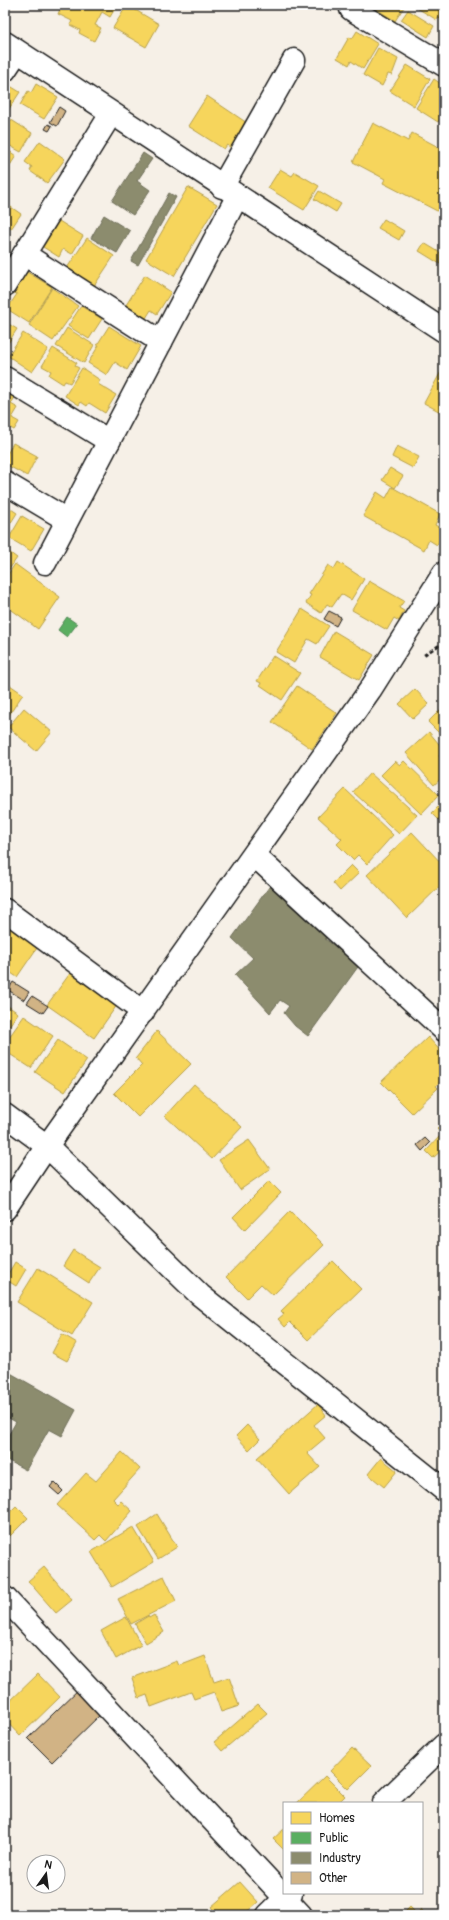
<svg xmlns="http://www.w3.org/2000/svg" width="449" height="1920" viewBox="0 0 449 1920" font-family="Pangolin,sans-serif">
<rect width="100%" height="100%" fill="#f6f0e7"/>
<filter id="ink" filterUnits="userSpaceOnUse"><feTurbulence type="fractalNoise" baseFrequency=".025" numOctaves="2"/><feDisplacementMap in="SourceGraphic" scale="8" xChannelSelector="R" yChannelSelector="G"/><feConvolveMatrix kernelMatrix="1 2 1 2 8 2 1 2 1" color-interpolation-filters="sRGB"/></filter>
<g filter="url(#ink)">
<g fill="#f6d55c" stroke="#b59e49">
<path d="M 62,5 L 117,5 L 110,17 L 102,12 L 95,25 L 101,28 L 94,41 L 79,33 L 80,30 L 70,25 L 72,21 L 58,14 Z"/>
<path d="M 127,5 L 159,24 L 146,47 L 113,28 Z"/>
<path d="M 374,5 L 400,5 L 404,7 L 395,21 L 376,9 Z"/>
<path d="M 412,5 L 444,5 L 442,9 L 444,15 L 441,19 L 438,18 L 437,20 Z"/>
<path d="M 408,10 L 434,26 L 428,37 L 401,20 Z"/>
<path d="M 357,31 L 378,44 L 363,69 L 351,61 L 349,65 L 337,58 L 349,37 L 352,39 Z"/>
<path d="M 378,48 L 398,59 L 392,75 L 388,74 L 382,86 L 363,75 Z"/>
<path d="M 407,65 L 430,79 L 414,106 L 390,91 Z"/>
<path d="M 434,79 L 444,86 L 444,113 L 438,122 L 416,108 Z"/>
<path d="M 7,84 L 20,92 L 5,115 L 5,87 Z"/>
<path d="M 36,84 L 58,97 L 44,119 L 20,105 L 28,91 L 31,93 Z"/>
<path d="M 207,96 L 250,125 L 234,150 L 227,145 L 224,149 L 188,126 Z"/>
<path d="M 5,116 L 32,133 L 21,152 L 5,143 Z"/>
<path d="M 373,123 L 408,141 L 412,133 L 444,150 L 444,202 L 439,212 L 383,183 L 385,179 L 353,162 Z"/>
<path d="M 40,141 L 65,159 L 47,183 L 30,171 L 32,167 L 25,162 Z"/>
<path d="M 5,148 L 16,156 L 5,173 Z"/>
<path d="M 280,169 L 292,176 L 295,172 L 319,186 L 304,210 L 268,188 Z"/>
<path d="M 188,187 L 217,204 L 174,276 L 146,259 Z"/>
<path d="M 319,191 L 341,204 L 336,212 L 314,199 Z"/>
<path d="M 5,203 L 21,214 L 11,229 L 5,225 Z"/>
<path d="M 384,219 L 404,231 L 399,240 L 378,228 Z"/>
<path d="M 59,221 L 83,236 L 72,254 L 63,249 L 59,257 L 43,247 Z"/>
<path d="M 87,238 L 114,256 L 94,286 L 67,268 Z"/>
<path d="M 424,243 L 444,255 L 440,264 L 419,251 Z"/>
<path d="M 27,272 L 52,287 L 29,323 L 7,309 L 17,294 L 14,293 Z"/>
<path d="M 145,275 L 171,292 L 157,314 L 151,310 L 146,318 L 126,305 Z"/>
<path d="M 52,288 L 78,306 L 53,341 L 29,325 Z"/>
<path d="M 81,306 L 102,319 L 89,339 L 68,326 Z"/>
<path d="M 5,322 L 17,329 L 5,348 Z"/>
<path d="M 109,326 L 141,346 L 127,370 L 115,362 L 107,375 L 88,363 L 99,345 L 97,345 Z"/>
<path d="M 67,328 L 94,345 L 84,363 L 56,346 Z"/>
<path d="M 23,333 L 48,349 L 32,372 L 8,356 Z"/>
<path d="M 53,348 L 77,363 L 75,366 L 79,368 L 70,383 L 65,381 L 63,384 L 49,375 L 51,371 L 42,366 Z"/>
<path d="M 444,366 L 444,414 L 424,403 Z"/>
<path d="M 82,368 L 100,380 L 98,384 L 116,395 L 105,413 L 89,403 L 87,406 L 81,402 L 79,405 L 65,396 Z"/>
<path d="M 5,391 L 15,397 L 11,404 L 18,408 L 12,418 L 19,422 L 14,430 L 5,425 Z"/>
<path d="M 13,443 L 37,456 L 27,476 L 5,464 L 5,458 Z"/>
<path d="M 397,446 L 419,457 L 413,468 L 392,457 Z"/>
<path d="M 390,468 L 403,476 L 395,488 L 382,480 Z"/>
<path d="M 392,487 L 440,514 L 435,525 L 444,530 L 444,533 L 437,545 L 429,540 L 424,550 L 363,516 L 377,492 L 386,498 Z"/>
<path d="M 5,505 L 17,513 L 5,532 Z"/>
<path d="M 22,516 L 44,529 L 31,551 L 9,538 Z"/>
<path d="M 5,549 L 17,558 L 5,575 Z"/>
<path d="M 338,562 L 364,579 L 351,600 L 341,594 L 332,607 L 327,604 L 321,613 L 306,603 L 311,595 L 309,594 L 328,565 L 334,569 Z"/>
<path d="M 15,564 L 60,597 L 38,629 L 5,605 L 5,579 Z"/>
<path d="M 369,581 L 404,601 L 399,608 L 404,611 L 399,621 L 394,618 L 387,630 L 352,610 Z"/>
<path d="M 302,609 L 329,626 L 317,644 L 308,639 L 294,663 L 276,652 Z"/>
<path d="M 334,631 L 374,655 L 359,680 L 320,657 Z"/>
<path d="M 273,656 L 300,673 L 282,700 L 260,685 L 261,683 L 257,681 Z"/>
<path d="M 7,683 L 23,694 L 5,721 L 5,686 Z"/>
<path d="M 297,686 L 337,713 L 312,749 L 272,722 Z"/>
<path d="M 415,689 L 429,704 L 413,719 L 399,704 Z"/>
<path d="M 444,706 L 444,738 L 428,722 Z"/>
<path d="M 24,708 L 52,732 L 36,751 L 8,727 Z"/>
<path d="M 429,732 L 444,750 L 439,756 L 444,762 L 444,776 L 434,785 L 406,753 Z"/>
<path d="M 395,761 L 400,765 L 404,761 L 439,795 L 421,814 L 381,775 Z"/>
<path d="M 370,773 L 417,815 L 399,834 L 353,792 Z"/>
<path d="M 345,789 L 393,835 L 367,864 L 358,855 L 353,860 L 337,844 L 342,839 L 318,817 Z"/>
<path d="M 444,801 L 444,825 L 432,813 Z"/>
<path d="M 412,832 L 444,866 L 444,882 L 407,918 L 367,875 Z"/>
<path d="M 351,865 L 359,873 L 340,891 L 333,883 Z"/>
<path d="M 5,922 L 39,945 L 17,977 L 5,969 Z"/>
<path d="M 71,972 L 117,1005 L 94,1038 L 47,1005 Z"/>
<path d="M 5,1004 L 18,1013 L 5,1032 Z"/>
<path d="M 24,1016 L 53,1036 L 31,1068 L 5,1051 L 5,1043 Z"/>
<path d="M 157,1031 L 191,1064 L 138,1117 L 114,1093 L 142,1065 L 136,1058 Z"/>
<path d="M 428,1037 L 444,1055 L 444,1078 L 436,1086 L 438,1088 L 412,1113 L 381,1082 Z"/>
<path d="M 58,1040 L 87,1060 L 65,1092 L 35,1072 Z"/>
<path d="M 194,1084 L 242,1127 L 212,1159 L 165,1116 Z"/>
<path d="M 444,1123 L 444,1136 L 437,1129 Z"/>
<path d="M 441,1135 L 444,1139 L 444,1148 L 433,1158 L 426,1151 Z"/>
<path d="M 249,1140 L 270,1169 L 240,1190 L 219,1160 Z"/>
<path d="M 269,1181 L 281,1193 L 245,1230 L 233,1217 Z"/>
<path d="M 290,1211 L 324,1245 L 273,1295 L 261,1284 L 247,1298 L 226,1277 Z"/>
<path d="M 73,1250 L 100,1267 L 89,1283 L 63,1266 Z"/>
<path d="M 333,1261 L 361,1289 L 308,1340 L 290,1322 L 285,1327 L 278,1319 L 284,1314 L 281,1311 Z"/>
<path d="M 15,1262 L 26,1269 L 16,1286 L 5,1279 Z"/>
<path d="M 38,1268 L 93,1302 L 72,1336 L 17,1302 Z"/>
<path d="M 62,1334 L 77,1343 L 67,1361 L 52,1353 Z"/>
<path d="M 318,1404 L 326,1415 L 314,1425 L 325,1438 L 307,1453 L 320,1467 L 289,1494 L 257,1458 Z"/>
<path d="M 247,1425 L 260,1439 L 249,1450 L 236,1436 Z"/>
<path d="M 122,1452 L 140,1469 L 113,1499 L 118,1504 L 121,1501 L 132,1511 L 106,1541 L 100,1535 L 95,1540 L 57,1505 L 86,1473 L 96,1481 Z"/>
<path d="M 381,1458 L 397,1471 L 384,1487 L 368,1474 Z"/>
<path d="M 16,1506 L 28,1518 L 5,1541 L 5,1517 Z"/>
<path d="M 157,1514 L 177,1547 L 158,1559 L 138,1527 Z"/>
<path d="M 133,1527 L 154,1562 L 112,1587 L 91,1552 Z"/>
<path d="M 44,1567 L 72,1600 L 56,1613 L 28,1581 Z"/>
<path d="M 164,1576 L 176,1601 L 131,1624 L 118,1599 Z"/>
<path d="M 154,1615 L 164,1632 L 146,1643 L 135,1624 L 148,1616 L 149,1618 Z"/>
<path d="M 126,1617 L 141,1645 L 116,1659 L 101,1631 Z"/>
<path d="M 205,1656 L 214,1682 L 229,1677 L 239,1706 L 221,1712 L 214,1692 L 194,1699 L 191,1692 L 151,1707 L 147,1695 L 139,1698 L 132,1678 L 177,1661 L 179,1666 Z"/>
<path d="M 38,1674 L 60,1697 L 20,1736 L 5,1720 L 5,1706 Z"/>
<path d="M 258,1704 L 267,1713 L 222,1751 L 214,1742 Z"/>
<path d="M 352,1748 L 371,1766 L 348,1789 L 330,1771 Z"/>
<path d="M 325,1776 L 345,1796 L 338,1803 L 297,1803 Z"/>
<path d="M 284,1829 L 284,1850 L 273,1839 Z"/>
<path d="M 240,1882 L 258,1902 L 243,1915 L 218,1915 L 211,1907 Z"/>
<path d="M 410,1907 L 417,1914 L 421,1909 L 426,1915 L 402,1915 Z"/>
</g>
<path fill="#5aae61" stroke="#47824c" d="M 67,617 L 77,624 L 67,637 L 58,630 Z"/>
<g fill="#8c8c6e" stroke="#6a6a55">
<path d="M 143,153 L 152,159 L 137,181 L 150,190 L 133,215 L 112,201 Z"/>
<path d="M 169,193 L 176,197 L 138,265 L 131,261 Z"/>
<path d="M 104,215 L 130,231 L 117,253 L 91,238 Z"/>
<path d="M 272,883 L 330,933 L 325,939 L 360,964 L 308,1036 L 295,1026 L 284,1013 L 289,1006 L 280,1000 L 270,1013 L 235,975 L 253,958 L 232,938 Z"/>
<path d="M 5,1370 L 76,1410 L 62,1436 L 49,1429 L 26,1470 L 5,1459 L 5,1441 L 16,1422 L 5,1416 Z"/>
</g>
<g fill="#d1b385" stroke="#1c1c1c">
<path d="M 59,107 L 65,111 L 57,126 L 50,122 Z"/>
<path d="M 48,124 L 52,126 L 49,131 L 45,129 Z"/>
<path d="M 329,611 L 341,617 L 336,626 L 324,619 Z"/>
<path d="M 13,982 L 29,992 L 24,1000 L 8,990 Z"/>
<path d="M 32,996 L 48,1006 L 43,1013 L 27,1003 Z"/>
<path d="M 425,1138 L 430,1143 L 422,1151 L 417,1145 Z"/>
<path d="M 54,1482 L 63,1491 L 59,1495 L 50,1487 Z"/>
<path d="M 82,1686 L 105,1710 L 52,1762 L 28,1738 Z"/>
</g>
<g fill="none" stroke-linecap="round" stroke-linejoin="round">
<g stroke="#1c1c1c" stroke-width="25">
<g id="minor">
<path d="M 353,5 L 351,9 L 444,65"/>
<path d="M 5,43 L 444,331"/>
<path d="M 5,70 L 17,52"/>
<path d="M 222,187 L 294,60"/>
<path d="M 24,254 L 161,342"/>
<path d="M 5,285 L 111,114"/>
<path d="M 5,378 L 109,441"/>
<path d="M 5,483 L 67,520"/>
<path d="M 45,563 L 237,197"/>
<path d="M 254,855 L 444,1030"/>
<path d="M 5,910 L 143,1012"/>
<path d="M 5,1115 L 47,1146 L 200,1295 L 444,1490"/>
<path d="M 5,1209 L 47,1146 L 370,690 L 444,573"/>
<path d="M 5,1598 L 301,1915"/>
<path d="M 384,1803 L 444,1745"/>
<path d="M 268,1915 L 291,1893"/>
</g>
</g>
<path stroke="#1c1c1c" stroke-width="2.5" stroke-dasharray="4 3" stroke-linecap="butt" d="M 424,655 L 444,642"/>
<use href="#minor" stroke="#fff" stroke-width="22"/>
</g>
</g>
<rect width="449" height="1920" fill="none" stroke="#fff" stroke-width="20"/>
<rect x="10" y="10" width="429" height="1900" fill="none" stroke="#1c1c1c" stroke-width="1.5" filter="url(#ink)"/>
<rect x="283" y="1802" width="140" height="92" fill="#ffffff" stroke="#a4a4a4"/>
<rect x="291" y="1812" width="20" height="12" fill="#f6d55c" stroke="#a4a4a4"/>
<text x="319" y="1822" font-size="12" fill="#1c1c1c">Homes</text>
<rect x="291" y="1832" width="20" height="12" fill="#5aae61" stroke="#a4a4a4"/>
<text x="319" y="1842" font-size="12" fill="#1c1c1c">Public</text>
<rect x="291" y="1852" width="20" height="12" fill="#8c8c6e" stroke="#a4a4a4"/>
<text x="319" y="1862" font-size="12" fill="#1c1c1c">Industry</text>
<rect x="291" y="1872" width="20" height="12" fill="#d1b385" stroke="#a4a4a4"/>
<text x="319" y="1882" font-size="12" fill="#1c1c1c">Other</text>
<g transform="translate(46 1874) rotate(14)"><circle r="19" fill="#ffffff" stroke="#a4a4a4"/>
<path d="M0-3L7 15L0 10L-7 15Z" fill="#1c1c1c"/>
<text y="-6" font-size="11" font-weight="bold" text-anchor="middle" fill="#1c1c1c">N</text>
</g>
</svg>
